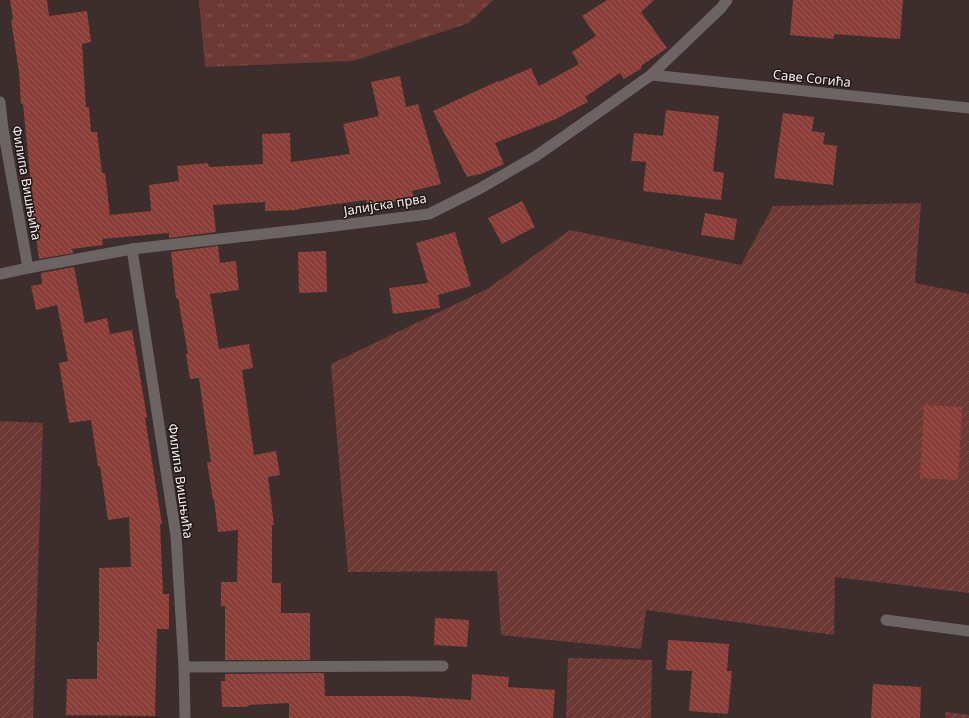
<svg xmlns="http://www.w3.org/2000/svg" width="969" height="718" viewBox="0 0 969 718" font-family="'Noto Sans',sans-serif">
<defs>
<pattern id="grass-tufts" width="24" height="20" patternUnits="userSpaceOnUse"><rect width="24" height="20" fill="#6d3934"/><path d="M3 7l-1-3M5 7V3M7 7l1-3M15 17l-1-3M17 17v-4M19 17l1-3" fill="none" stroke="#835652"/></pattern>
<pattern id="garden-furrows" width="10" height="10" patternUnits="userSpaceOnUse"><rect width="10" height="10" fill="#6d3934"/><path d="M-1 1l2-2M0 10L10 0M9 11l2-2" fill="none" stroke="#835652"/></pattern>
<pattern id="building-back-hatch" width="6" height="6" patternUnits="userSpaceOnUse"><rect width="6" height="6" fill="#8a3e37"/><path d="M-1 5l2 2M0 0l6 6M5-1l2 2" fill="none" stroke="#9b5a54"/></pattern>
</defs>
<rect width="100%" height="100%" fill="#3c2e2d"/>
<path fill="url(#grass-tufts)" d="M 199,0 L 493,0 L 469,23 L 353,61 L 205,67 Z"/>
<g fill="url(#garden-furrows)">
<path d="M 921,203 L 915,283 L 969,294 L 969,593 L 835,577 L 834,635 L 646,610 L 641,649 L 501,635 L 497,571 L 348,572 L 331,364 L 487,289 L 570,230 L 741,265 L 773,206 Z"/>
<path d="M 0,421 L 43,423 L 33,718 L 0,718 Z"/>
<path d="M 568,658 L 652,660 L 651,718 L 566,718 Z"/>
<path d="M 946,712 L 969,715 L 969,718 L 945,718 Z"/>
</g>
<g fill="url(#building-back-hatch)">
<path d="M 10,0 L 47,0 L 49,16 L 87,11 L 91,42 L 82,44 L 86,107 L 89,107 L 91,132 L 97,132 L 102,173 L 105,173 L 110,215 L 151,211 L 149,185 L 179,181 L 177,166 L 208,163 L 209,167 L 263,164 L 262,134 L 290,133 L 291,162 L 350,154 L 343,124 L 379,116 L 371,82 L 400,76 L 406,107 L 418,104 L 441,184 L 412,191 L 414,197 L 368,208 L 366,200 L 298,209 L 298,210 L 265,211 L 265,202 L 213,205 L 216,232 L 169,238 L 169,233 L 102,239 L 103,245 L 72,249 L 73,253 L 39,259 L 33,214 L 34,213 L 23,104 L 21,104 L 19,72 L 11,20 L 13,20 Z"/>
<path d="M 607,0 L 654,0 L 641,12 L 667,48 L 641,66 L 642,68 L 624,79 L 620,73 L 585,97 L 588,102 L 556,119 L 495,143 L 504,164 L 481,174 L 467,177 L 433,111 L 498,81 L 498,82 L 531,68 L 539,86 L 579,64 L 572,52 L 596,36 L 582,16 Z"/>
<path d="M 793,0 L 903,0 L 900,39 L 834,34 L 834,39 L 790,35 Z"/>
<path d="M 666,110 L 719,116 L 713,171 L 724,173 L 721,200 L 643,191 L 646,162 L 631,161 L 634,133 L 663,136 Z"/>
<path d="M 783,113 L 814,117 L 812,131 L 825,133 L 823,144 L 837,146 L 833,185 L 774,178 Z"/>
<path d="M 522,201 L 535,227 L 502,244 L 488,218 Z"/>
<path d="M 705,213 L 737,219 L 734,240 L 701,235 Z"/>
<path d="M 455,232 L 471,286 L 438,295 L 440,308 L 393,314 L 389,288 L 428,283 L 416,243 Z"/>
<path d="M 218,246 L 220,263 L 236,261 L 239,290 L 210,294 L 219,349 L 249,344 L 253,368 L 242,370 L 254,455 L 276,451 L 280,475 L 268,477 L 274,525 L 272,525 L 272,583 L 281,583 L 281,613 L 310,613 L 310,660 L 225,660 L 225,606 L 221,606 L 221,582 L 237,582 L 238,530 L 218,532 L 214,499 L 213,500 L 207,462 L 211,462 L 199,378 L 190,379 L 186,354 L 188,354 L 178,298 L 176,298 L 171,252 Z"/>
<path d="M 326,251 L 327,292 L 299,293 L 298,252 Z"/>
<path d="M 74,267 L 85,323 L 107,318 L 110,334 L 132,330 L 147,417 L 145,418 L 162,524 L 160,524 L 163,594 L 169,594 L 169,629 L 157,629 L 155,716 L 66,715 L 67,679 L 97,679 L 97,642 L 99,642 L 99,568 L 131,567 L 129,517 L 108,520 L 100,466 L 98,466 L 91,420 L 69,423 L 59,363 L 68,361 L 57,305 L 36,310 L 31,286 L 42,284 L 41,273 Z"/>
<path d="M 924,405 L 962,407 L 958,480 L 920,478 Z"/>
<path d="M 435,618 L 469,620 L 467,647 L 434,645 Z"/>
<path d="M 668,640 L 729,644 L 727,671 L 732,671 L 728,714 L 689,711 L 692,671 L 666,670 Z"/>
<path d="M 324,673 L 325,696 L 406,696 L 471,700 L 472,674 L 509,677 L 508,687 L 555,690 L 553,718 L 289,718 L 289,703 L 248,705 L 248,707 L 222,707 L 221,681 L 225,681 L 225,674 Z"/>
<path d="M 873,684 L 921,687 L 920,718 L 871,718 Z"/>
</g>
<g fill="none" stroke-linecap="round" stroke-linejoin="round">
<g stroke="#6b6463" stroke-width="11">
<path d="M 886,620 L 969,631"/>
<path d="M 184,667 L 443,666"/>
</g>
<g stroke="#6b6463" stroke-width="11">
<path d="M 651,75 L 969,108"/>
<path d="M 0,102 L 3,129 L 28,268"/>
<path d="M 132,249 L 176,536 L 184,667 L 185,718"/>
<path d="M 0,274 L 28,268 L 132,249 L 334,226 L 429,214 L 479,189 L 536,156 L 599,112 L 651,75 L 721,8 L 727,0"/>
</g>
</g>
<g text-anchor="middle" stroke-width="3" stroke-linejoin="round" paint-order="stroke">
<g font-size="13" fill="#f7eeec" stroke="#1f1817">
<text transform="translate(812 78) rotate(6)" y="5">Саве Согића</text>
<text transform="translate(27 183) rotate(80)" y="5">Филипа Вишњића</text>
<text transform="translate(385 204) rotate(-9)" y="5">Јалијска прва</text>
<text transform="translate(181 481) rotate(82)" y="5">Филипа Вишњића</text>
</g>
</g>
</svg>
